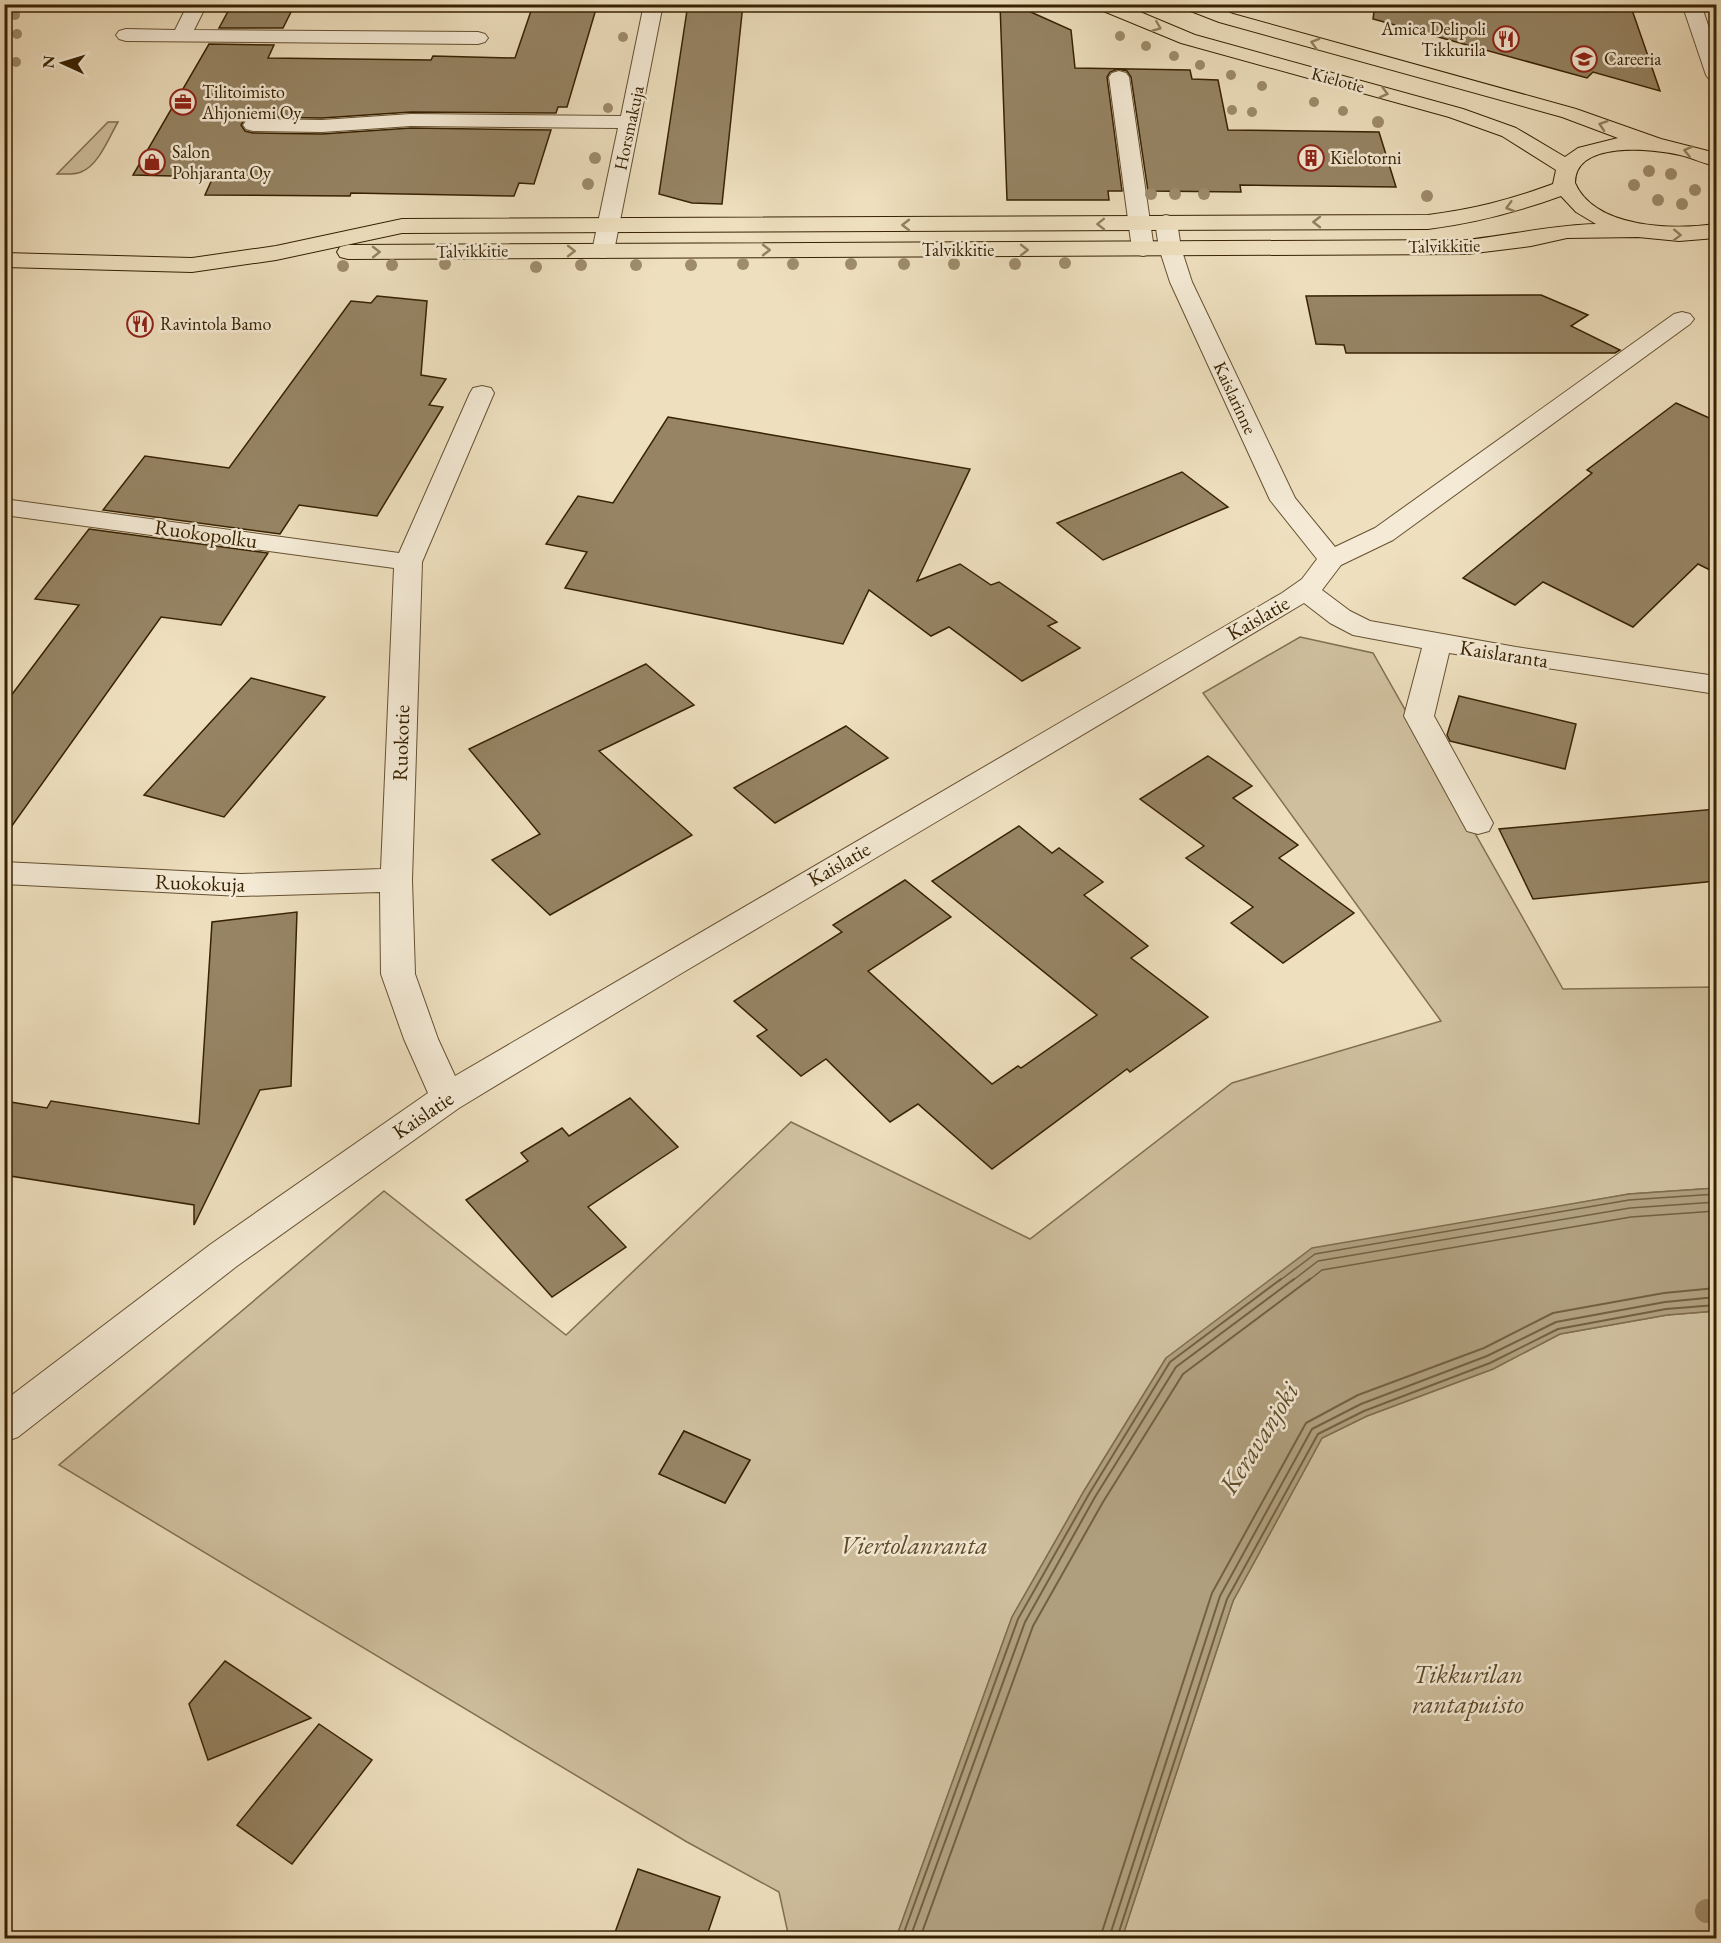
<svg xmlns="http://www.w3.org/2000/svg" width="1721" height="1943" viewBox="0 0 1721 1943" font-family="'EB Garamond',serif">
<rect width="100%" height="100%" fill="#eedfbe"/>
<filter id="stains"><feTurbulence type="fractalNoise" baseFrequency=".00333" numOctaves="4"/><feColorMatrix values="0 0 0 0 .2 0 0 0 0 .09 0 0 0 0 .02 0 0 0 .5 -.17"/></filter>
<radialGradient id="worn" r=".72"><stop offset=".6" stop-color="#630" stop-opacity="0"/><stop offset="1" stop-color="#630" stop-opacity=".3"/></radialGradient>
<g fill="#cfbf9e" stroke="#837050" stroke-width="1.5" fill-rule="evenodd">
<path d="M 108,122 L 118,122 C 109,137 99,165 81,172 C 74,175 65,174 57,174 Z"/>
<path d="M 1300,637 L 1373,653 L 1563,989 L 1716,987 L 1716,1188 L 1629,1194 L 1445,1227 L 1166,1358 L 1084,1491 L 1012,1617 L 896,1938 L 789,1938 L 779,1892 L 687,1842 L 59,1465 L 384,1191 L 566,1335 L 791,1122 L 1030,1239 L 1232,1083 L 1441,1021 L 1203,693 ZM 684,1431 L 750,1460 L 725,1503 L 659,1474 Z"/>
<path d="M 1716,1311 L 1716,1938 L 1122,1938 L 1233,1601 L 1322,1438 L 1367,1416 L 1493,1369 L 1560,1334 L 1667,1315 Z"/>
</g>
<path fill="#b09f7e" stroke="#806d4c" stroke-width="1.5" d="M 1716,1188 L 1716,1311 L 1667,1315 L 1560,1334 L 1493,1369 L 1367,1416 L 1322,1438 L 1233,1601 L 1122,1938 L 896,1938 L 1012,1617 L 1084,1491 L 1166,1358 L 1312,1248 L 1629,1194 Z"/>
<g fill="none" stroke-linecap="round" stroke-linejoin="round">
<g stroke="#746040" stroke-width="1.5">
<path d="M 1279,1281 L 1315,1254 L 1629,1200 L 1716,1194"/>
<path d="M 1292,1281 L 1318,1261 L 1630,1208 L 1716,1202"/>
<path d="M 1308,1281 L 1322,1270 L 1631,1217 L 1716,1211"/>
</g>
<g stroke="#746040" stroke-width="2">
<path d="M 902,1938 L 1018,1619 L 1089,1494 L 1170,1362 L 1281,1279"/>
<path d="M 910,1938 L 1025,1622 L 1095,1497 L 1176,1367 L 1294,1279"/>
<path d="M 920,1938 L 1033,1626 L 1103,1502 L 1183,1374 L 1310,1279"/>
<path d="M 1100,1938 L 1212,1593 L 1306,1423 L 1358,1395 L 1484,1348 L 1553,1313 L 1664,1293 L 1716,1288"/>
<path d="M 1109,1938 L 1220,1596 L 1312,1429 L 1361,1404 L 1487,1356 L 1556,1322 L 1665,1302 L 1716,1297"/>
<path d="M 1117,1938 L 1227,1599 L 1318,1434 L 1364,1411 L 1490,1363 L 1558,1329 L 1666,1309 L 1716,1305"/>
</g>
</g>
<g fill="#968464" stroke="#372202" stroke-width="1.5">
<path d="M 232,4 L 295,4 L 283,28 L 219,28 Z"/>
<path d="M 688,4 L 743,4 L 722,204 L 692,203 L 659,194 Z"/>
<path d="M 1000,4 L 1013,4 L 1071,30 L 1075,68 L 1190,70 L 1192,79 L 1218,80 L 1228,130 L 1379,132 L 1396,187 L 1240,185 L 1241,192 L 1148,191 L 1131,77 L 1127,71 L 1118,69 L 1110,72 L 1107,77 L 1122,191 L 1108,191 L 1109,200 L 1007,200 Z"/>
<path d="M 1375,4 L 1630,4 L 1660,91 L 1593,72 L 1587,78 L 1373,19 Z"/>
<path d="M 532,8 L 596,9 L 567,107 L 558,107 L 556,113 L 411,112 L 322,118 L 253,117 L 245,119 L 241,125 L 245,131 L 253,133 L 322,134 L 411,128 L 551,130 L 534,184 L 519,183 L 514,196 L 351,193 L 350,196 L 205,195 L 213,177 L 133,175 L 209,44 L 274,45 L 268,58 L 431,60 L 433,56 L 515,58 Z"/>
<path d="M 1541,295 L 1588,315 L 1571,326 L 1620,350 L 1615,353 L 1346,353 L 1344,345 L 1316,344 L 1306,296 Z"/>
<path d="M 377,296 L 427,301 L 421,375 L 446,379 L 429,405 L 443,407 L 377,516 L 299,505 L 280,534 L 103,510 L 145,456 L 229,468 L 351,301 L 371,303 Z"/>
<path d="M 1676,403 L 1716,421 L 1716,573 L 1698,564 L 1633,627 L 1543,582 L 1515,605 L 1463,578 L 1592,473 L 1587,470 Z"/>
<path d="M 668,417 L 970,469 L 917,581 L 960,564 L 991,585 L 999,582 L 1057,622 L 1048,626 L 1080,648 L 1022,681 L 949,627 L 931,636 L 869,590 L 843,644 L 565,588 L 587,552 L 546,544 L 578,496 L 613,503 Z"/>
<path d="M 1182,472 L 1228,507 L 1103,560 L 1057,523 Z"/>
<path d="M 89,529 L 268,553 L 221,625 L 161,617 L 4,837 L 4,705 L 79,605 L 35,599 Z"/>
<path d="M 646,664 L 694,705 L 599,751 L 692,835 L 550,915 L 492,860 L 540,834 L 469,749 Z"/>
<path d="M 251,678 L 325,697 L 224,817 L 144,795 Z"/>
<path d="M 1459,696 L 1576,724 L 1565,769 L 1450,741 L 1447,735 Z"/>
<path d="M 846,726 L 888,758 L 775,823 L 734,788 Z"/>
<path d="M 1208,756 L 1252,786 L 1233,798 L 1298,845 L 1279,858 L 1354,913 L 1283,963 L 1231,923 L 1253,907 L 1186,858 L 1204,846 L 1140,799 Z"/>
<path d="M 1716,809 L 1716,881 L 1533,899 L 1499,829 Z"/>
<path d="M 1019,826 L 1052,853 L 1059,848 L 1103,882 L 1084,895 L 1148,946 L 1131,958 L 1208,1017 L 1130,1072 L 1127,1069 L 992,1169 L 918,1104 L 890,1122 L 826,1059 L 801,1076 L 757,1036 L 767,1030 L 734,1001 L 842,932 L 833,925 L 905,880 L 951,917 L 868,971 L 992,1084 L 1018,1066 L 1021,1068 L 1097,1015 L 932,881 Z"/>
<path d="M 297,912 L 291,1086 L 260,1090 L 194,1225 L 194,1205 L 4,1175 L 4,1101 L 47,1108 L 51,1101 L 199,1124 L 212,922 Z"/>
<path d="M 630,1098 L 678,1147 L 588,1207 L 626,1247 L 552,1297 L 466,1200 L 528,1161 L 521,1153 L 562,1128 L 569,1136 Z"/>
<path d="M 684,1431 L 750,1460 L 725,1503 L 659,1474 Z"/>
<path d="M 225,1661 L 311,1718 L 208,1760 L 189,1704 Z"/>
<path d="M 319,1724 L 372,1760 L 292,1864 L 237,1825 Z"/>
<path d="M 638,1869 L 720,1897 L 706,1938 L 613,1938 Z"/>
</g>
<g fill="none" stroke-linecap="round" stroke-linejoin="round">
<g stroke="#655131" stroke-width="2">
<g id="minor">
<path d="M 188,4 L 207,4 L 194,30 L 478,32 L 485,34 L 488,38 L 485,42 L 478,44 L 126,41 L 119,39 L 116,35 L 119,31 L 126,29 L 175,30 Z"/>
<path d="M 644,4 L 663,4 L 614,251 L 611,256 L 603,258 L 595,256 L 592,251 L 618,128 L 411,126 L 322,132 L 253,131 L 246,129 L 243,125 L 246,121 L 253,119 L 322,120 L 411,114 L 621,116 Z"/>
<path d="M 1682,4 L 1701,4 L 1716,49 L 1716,81 L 1709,79 L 1706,75 Z"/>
<path d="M 1119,71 L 1126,73 L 1129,77 L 1154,249 L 1151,254 L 1143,256 L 1135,254 L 1132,249 L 1109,77 L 1112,73 Z"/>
<path d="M 1166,215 L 1174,217 L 1177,222 L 1181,248 L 1192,282 L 1295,498 L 1335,547 L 1375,528 L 1674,314 L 1682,312 L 1690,314 L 1694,319 L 1690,324 L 1393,540 L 1341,565 L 1322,590 L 1350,611 L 1370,621 L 1516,647 L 1716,676 L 1716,694 L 1449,653 L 1434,716 L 1493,823 L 1489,831 L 1478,834 L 1467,831 L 1404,716 L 1422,648 L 1353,635 L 1330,623 L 1304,603 L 677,976 L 459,1108 L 237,1266 L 18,1437 L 4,1442 L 4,1401 L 211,1244 L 428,1093 L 404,1039 L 381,974 L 380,892 L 241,896 L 4,884 L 4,862 L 241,874 L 381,869 L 394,568 L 4,515 L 4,499 L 399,553 L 470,393 L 473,388 L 482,386 L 491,388 L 494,393 L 422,562 L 412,880 L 415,974 L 438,1039 L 455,1076 L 1282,593 L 1302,579 L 1317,559 L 1270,500 L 1170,282 L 1159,248 L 1155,222 L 1158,217 Z"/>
</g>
</g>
<g stroke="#372202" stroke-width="2">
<path id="major" d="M 1094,4 L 1121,4 L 1195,35 L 1463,109 L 1516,128 L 1565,157 L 1578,148 L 1618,138 L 1562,117 L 1219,22 L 1183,8 L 1181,4 L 1208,4 L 1233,14 L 1576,109 L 1661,139 L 1716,153 L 1716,166 C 1704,164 1693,158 1680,155 C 1653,149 1575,140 1575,183 C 1595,229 1674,230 1716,224 L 1716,238 L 1679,241 L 1638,237 L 1567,238 L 1531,246 L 1467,254 L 348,259 L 340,257 L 337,252 L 340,247 L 348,245 L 1467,240 C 1510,235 1554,225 1596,224 L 1576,212 L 1561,196 C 1517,212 1474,223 1428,229 L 402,233 L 276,260 L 192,272 L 4,267 L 4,253 L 192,258 L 276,246 L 402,219 L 1428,215 C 1475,209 1509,200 1553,184 L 1556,170 L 1502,136 L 1449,117 L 1181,43 L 1096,8 Z"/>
</g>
<use href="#minor" fill="#f4ead5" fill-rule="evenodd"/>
<use href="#major" fill="#eedfbe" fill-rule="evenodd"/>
</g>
<g fill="#9e8c6c">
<circle cx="15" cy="15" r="5"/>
<circle cx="17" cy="34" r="5"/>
<circle cx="1120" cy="36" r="5"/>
<circle cx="623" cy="37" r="5"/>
<circle cx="1146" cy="46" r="5"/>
<circle cx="1174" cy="56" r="5"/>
<circle cx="16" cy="62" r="5"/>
<circle cx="1200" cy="65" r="5"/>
<circle cx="1231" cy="75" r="5"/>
<circle cx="1262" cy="86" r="5"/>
<circle cx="1314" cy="102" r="5"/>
<circle cx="608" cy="108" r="5"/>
<circle cx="1232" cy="110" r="5"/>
<circle cx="1343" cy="111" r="5"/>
<circle cx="1252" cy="112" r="5"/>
<circle cx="1378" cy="122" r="6"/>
<circle cx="595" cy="158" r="6"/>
<circle cx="1649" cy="171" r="6"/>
<circle cx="1671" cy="174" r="6"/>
<circle cx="588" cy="184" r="6"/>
<circle cx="1634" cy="185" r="6"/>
<circle cx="1695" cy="190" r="6"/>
<circle cx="1151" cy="194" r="6"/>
<circle cx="1175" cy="194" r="6"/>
<circle cx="1204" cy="194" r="6"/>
<circle cx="1427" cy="196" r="6"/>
<circle cx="1658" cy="200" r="6"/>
<circle cx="1682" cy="204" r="6"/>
<circle cx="1065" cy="263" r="6"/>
<circle cx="445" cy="264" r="6"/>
<circle cx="743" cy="264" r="6"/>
<circle cx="793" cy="264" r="6"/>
<circle cx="851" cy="264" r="6"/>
<circle cx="904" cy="264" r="6"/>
<circle cx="954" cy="264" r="6"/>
<circle cx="1015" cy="264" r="6"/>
<circle cx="392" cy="265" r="6"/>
<circle cx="581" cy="265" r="6"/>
<circle cx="636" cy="265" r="6"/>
<circle cx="691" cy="265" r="6"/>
<circle cx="343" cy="266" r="6"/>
<circle cx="536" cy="267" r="6"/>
<circle cx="1707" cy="1911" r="12"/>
</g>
<defs><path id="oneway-chevron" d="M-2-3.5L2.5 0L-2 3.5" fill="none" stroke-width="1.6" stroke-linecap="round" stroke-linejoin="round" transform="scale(1.5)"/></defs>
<g stroke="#928060">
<use href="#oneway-chevron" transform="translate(1157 27) rotate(22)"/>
<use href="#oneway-chevron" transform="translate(1315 43) rotate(-164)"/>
<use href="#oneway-chevron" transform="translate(1384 93) rotate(15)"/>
<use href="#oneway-chevron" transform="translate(1603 125) rotate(-161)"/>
<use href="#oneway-chevron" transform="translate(1688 151) rotate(-167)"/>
<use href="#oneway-chevron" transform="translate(1510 207) rotate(164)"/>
<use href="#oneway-chevron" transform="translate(1317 222) rotate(180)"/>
<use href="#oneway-chevron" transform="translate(1101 224) rotate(179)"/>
<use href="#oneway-chevron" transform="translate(906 225) rotate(180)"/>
<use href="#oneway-chevron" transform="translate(1677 235) rotate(2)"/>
<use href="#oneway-chevron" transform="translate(766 250)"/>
<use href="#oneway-chevron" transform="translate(1024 250)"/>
<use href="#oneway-chevron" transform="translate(571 251)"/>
<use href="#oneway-chevron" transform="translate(376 252) rotate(-1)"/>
</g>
<defs>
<g id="restaurant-ring" transform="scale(1.35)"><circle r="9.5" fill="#f4ead5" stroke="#8f2418" stroke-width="1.5"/><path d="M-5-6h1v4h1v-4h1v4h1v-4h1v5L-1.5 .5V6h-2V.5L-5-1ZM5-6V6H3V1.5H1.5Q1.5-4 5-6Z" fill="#8f2418"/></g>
<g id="school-ring" transform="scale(1.35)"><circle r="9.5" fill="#f4ead5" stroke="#8f2418" stroke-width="1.5"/><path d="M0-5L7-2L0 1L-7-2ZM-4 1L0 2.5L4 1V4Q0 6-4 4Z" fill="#8f2418"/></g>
<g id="office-ring" transform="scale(1.35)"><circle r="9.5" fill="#f4ead5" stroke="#8f2418" stroke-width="1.5"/><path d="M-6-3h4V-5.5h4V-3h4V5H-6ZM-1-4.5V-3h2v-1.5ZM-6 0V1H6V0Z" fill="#8f2418"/></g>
<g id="building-ring" transform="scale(1.35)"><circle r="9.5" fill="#f4ead5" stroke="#8f2418" stroke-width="1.5"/><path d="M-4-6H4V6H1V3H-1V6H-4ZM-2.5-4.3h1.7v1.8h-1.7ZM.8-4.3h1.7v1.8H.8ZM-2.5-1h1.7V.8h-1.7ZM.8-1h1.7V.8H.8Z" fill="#8f2418"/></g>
<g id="shop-ring" transform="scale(1.35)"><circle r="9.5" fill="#f4ead5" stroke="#8f2418" stroke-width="1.5"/><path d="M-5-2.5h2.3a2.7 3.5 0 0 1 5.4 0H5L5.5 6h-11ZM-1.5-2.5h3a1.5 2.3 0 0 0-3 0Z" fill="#8f2418"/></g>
</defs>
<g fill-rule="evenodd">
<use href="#restaurant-ring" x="1506" y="39"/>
<use href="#school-ring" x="1584" y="59"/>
<use href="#office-ring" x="183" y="102"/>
<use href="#building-ring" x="1311" y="158"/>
<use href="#shop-ring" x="152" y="162"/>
<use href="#restaurant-ring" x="140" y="324"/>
</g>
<g text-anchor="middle" stroke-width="5" stroke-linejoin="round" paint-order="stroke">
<g font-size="18" fill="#372202" stroke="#f4ead5" text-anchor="start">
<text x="1486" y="35" text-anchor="end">Amica Delipoli<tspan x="1486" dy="21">Tikkurila</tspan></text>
<text x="1604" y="65">Careeria</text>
<text x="202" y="98">Tilitoimisto<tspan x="202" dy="21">Ahjoniemi Oy</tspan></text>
<text x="172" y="158">Salon<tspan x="172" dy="21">Pohjaranta Oy</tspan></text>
<text x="1330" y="164">Kielotorni</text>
<text x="160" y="330">Ravintola Bamo</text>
</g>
<g font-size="18" fill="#372202" stroke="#f4ead5">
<text transform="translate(1338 80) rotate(15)" y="6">Kielotie</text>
<text transform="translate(629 128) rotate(-78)" y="6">Horsmakuja</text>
<text transform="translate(1444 246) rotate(-1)" y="6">Talvikkitie</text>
<text x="958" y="256">Talvikkitie</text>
<text transform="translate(472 251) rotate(-1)" y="6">Talvikkitie</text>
<text transform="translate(1235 398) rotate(65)" y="6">Kaislarinne</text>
</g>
<g font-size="21" fill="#372202" stroke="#f4ead5">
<text transform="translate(206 534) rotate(8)" y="7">Ruokopolku</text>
<text transform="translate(1258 618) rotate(-30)" y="7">Kaislatie</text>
<text transform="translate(1504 654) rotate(9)" y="7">Kaislaranta</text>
<text transform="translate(401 743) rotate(-88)" y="7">Ruokotie</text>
<text transform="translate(839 864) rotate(-30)" y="7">Kaislatie</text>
<text transform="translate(200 883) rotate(2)" y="7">Ruokokuja</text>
<text transform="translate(423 1115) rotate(-34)" y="7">Kaislatie</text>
</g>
<g font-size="26" font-style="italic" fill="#5d4929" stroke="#f4ead5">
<text x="914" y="1554">Viertolanranta</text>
<text x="1468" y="1683">Tikkurilan<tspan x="1468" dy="30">rantapuisto</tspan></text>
</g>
<g font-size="27" font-style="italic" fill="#614e2d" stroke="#f4ead5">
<text transform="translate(1259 1438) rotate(-58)" y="9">Keravanjoki</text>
</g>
</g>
<rect width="1721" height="1943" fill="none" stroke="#eedfbe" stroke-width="24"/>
<rect x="6" y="6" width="1709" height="1931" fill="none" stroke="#372202" stroke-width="3"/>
<rect x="12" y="12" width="1697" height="1919" fill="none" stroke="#372202" stroke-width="1.5"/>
<g transform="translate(63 63) rotate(274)" stroke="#f4ead5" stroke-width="4.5" paint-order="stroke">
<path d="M0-4.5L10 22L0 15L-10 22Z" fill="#372202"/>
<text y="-9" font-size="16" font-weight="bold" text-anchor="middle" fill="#372202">N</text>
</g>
<rect width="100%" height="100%" filter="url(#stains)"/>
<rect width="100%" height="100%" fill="url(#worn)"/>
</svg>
